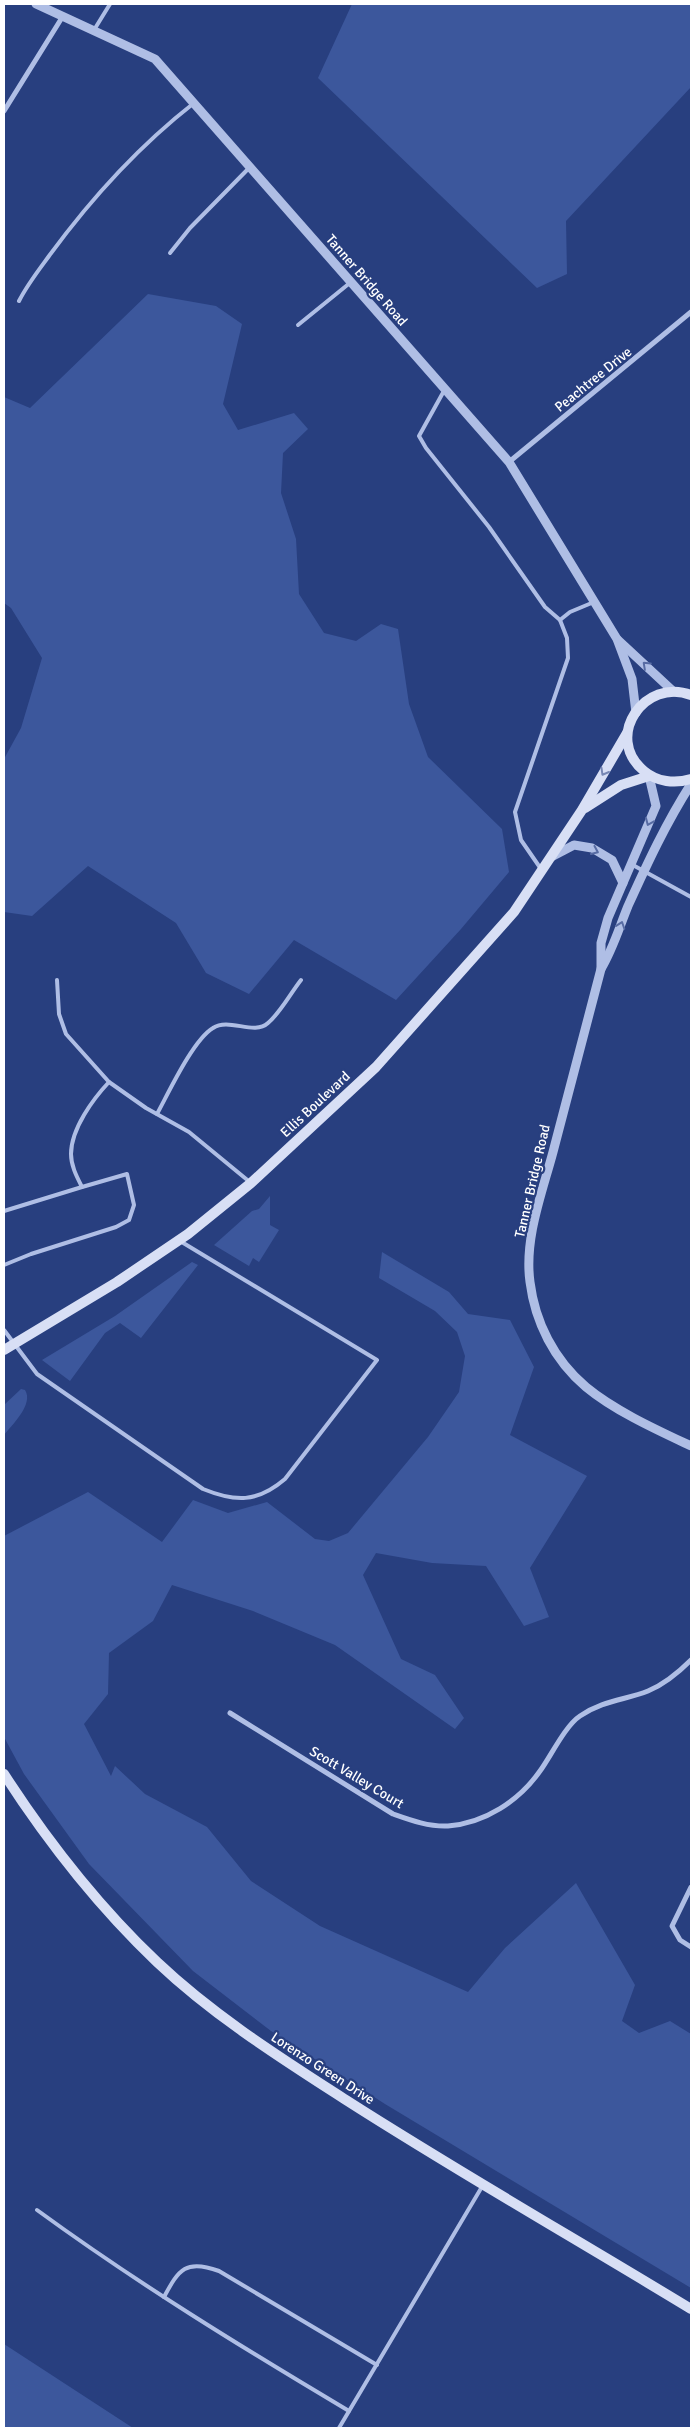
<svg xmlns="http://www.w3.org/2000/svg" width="695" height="2432" viewBox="0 0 695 2432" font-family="Signika,sans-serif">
<rect width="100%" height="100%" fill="#283f7f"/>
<g fill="#3c579c">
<path d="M 352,4 L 691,4 L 691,87 L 566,221 L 567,274 L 537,288 L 318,78 Z"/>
<path d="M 148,294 L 216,306 L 242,324 L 223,404 L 238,430 L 294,413 L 308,429 L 283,453 L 281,493 L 296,539 L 299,594 L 324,633 L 356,641 L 381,624 L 398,629 L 409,704 L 428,757 L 502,829 L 509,872 L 461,929 L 396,1000 L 294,940 L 249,994 L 206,973 L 176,923 L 88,866 L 32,916 L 4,912 L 4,759 L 21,728 L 42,658 L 11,608 L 4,603 L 4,397 L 30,408 Z"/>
<path d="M 270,1196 L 270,1225 L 279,1230 L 259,1262 L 253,1258 L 249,1266 L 214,1245 L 252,1211 L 259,1209 Z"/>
<path d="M 382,1252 L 449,1292 L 468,1314 L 510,1320 L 534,1367 L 510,1435 L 587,1476 L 530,1568 L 549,1617 L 524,1626 L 486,1566 L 432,1563 L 376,1553 L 363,1575 L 401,1659 L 435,1675 L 464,1718 L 455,1729 L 335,1645 L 253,1611 L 172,1585 L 153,1621 L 109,1653 L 108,1694 L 84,1724 L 111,1776 L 115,1766 L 145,1794 L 207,1827 L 251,1881 L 320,1926 L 468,1992 L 505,1948 L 576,1883 L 635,1985 L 622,2021 L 639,2033 L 670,2021 L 691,2034 L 691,2288 L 385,2104 L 271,2031 L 193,1971 L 89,1864 L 24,1774 L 4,1737 L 4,1536 L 88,1492 L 162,1542 L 193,1500 L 228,1513 L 267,1502 L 315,1539 L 329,1541 L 348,1533 L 428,1437 L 459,1392 L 465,1356 L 457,1332 L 435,1311 L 379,1278 Z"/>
<path d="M 192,1262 L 198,1265 L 141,1338 L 120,1323 L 105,1333 L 70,1381 L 42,1360 L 115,1316 Z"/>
<path d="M 21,1389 L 25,1390 C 34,1404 12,1425 4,1435 L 4,1405 Z"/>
<path d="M 4,2344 L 133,2428 L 4,2428 Z"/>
</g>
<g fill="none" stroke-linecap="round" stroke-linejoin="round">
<g stroke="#afbee5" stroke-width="4">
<path d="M 94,30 L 110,4"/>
<path d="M 170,253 L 190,228 L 250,167"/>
<path d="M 19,301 C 27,285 38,271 49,256 C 90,200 139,146 194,103"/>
<path d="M 298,325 L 351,282"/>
<path d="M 445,389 L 419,436 L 426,448 L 489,527 L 545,607 L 560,620 L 570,612 L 594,602"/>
<path d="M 631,864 L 691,897"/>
<path d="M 541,869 L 521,840 L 515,812 L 568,658 L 567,638 L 560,620"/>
<path d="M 57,980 L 59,1014 L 66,1034 L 109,1082"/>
<path d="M 157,1114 C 169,1092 193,1040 213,1028 C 229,1017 254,1036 268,1023 C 281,1012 290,994 301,980"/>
<path d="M 4,1211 L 82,1187 C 77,1177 71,1166 71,1154 C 71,1129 93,1099 109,1082 L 146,1108 L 189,1132 L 251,1183"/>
<path d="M 4,1265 L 31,1254 L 116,1227 L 129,1220 L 134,1205 L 127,1174 L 82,1187"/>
<path d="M 4,1330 L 37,1374 L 203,1489 C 235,1502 257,1503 285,1479 L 377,1360 L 180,1241"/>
<path d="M 37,2210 C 137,2283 243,2348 349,2411"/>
<path d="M 164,2297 C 179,2269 186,2259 219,2271 L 377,2365"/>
<path d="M 339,2428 L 483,2185"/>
</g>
<g stroke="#afbee5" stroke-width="5">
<path d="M 4,111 L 63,16"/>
<path d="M 509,462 L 691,312"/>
<path d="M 230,1713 L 393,1814 C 410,1820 429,1827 448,1826 C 485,1823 519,1801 540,1771 C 551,1756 565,1726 580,1716 C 603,1700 626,1700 648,1691 C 665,1684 678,1673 691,1660"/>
<path d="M 691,1887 L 672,1926 L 680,1940 L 691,1947"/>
</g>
<g stroke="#afbee5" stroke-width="9">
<path d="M 36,4 L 155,59 L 509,462 L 617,639 L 632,679 L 636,713"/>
<path d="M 618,640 L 674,692"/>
<path d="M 649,776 L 656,806 L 608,918 L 601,943 L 601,969 C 585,1030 569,1091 553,1152 C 542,1193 524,1239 530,1282 C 535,1322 554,1360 586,1387 C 615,1411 657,1430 691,1446"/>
<path d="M 553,856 L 574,845 L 592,848 L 612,860 L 623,883"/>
<path d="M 601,969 C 613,949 619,928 628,906 C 647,864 666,823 691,784"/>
</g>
<g stroke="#d8dff5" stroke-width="10">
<path d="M 691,695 C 645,677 603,737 644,771 C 657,782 675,784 691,779"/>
<path d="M 585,808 L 621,785 L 649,776"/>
<path d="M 4,1350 L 117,1282 L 188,1234 L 251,1183 L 376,1067 L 514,912 L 582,810 L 627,733"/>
<path d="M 4,1774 C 48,1842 98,1906 157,1962 C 214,2016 281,2058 346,2100 C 460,2173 576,2239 691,2309"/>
</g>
</g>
<defs><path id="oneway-chevron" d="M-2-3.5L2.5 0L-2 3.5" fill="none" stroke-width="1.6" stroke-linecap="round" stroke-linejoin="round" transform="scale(1.25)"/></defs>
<g stroke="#576ba3">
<use href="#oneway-chevron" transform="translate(646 665) rotate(-137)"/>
<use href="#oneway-chevron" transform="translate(649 822) rotate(113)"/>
<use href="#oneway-chevron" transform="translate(595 851) rotate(24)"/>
<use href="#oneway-chevron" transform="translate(621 925) rotate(-71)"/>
</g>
<use stroke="#7787b4" href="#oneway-chevron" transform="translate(604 772) rotate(120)"/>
<g text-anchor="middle" stroke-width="4.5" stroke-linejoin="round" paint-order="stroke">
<g font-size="14" fill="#fff" stroke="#283f7f">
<text transform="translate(367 280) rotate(49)" y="5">Tanner Bridge Road</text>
<text transform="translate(593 379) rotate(-39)" y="5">Peachtree Drive</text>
<text transform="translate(315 1104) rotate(-43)" y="5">Ellis Boulevard</text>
<text transform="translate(532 1181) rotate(-77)" y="5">Tanner Bridge Road</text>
<text transform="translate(357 1777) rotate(31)" y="5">Scott Valley Court</text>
<text transform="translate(323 2068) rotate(33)" y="5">Lorenzo Green Drive</text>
</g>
</g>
<rect width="695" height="2432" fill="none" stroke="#ffffff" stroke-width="10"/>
</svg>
